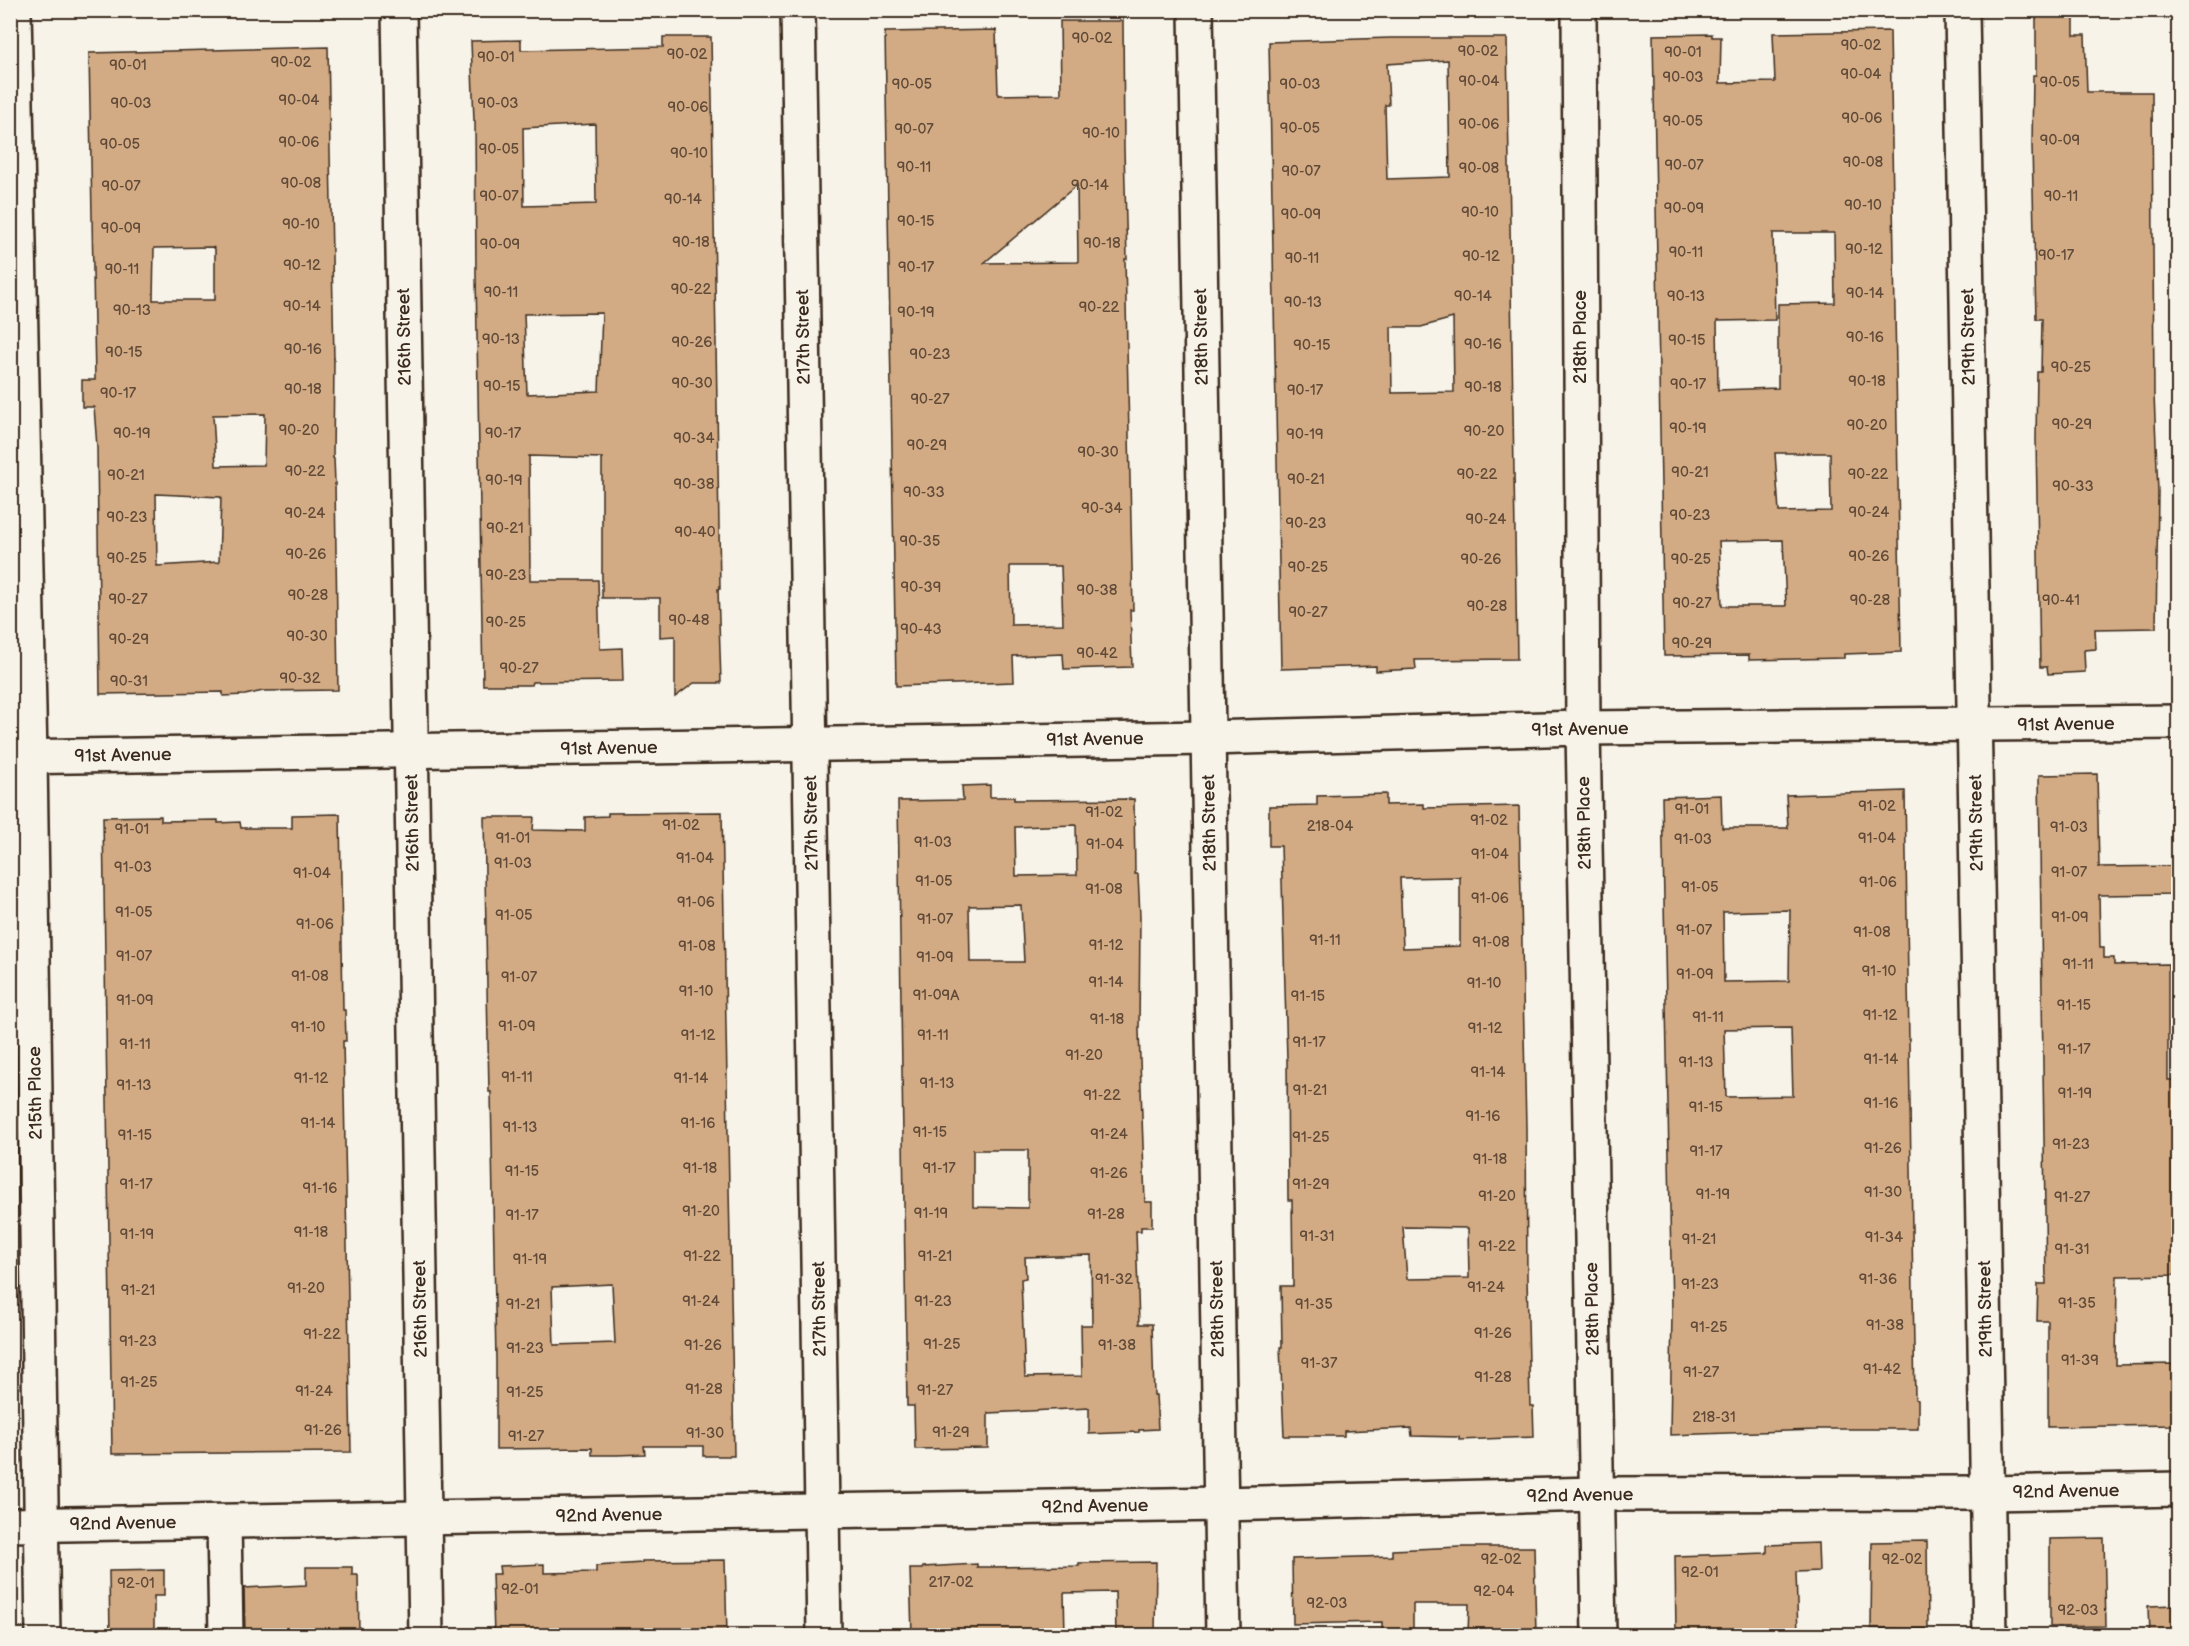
<svg xmlns="http://www.w3.org/2000/svg" width="2189" height="1646" viewBox="0 0 2189 1646" font-family="'Balsamiq Sans',sans-serif">
<rect width="100%" height="100%" fill="#f7f3e8"/>
<filter id="ink" filterUnits="userSpaceOnUse"><feTurbulence type="fractalNoise" baseFrequency=".0167" numOctaves="2"/><feDisplacementMap in="SourceGraphic" scale="12" xChannelSelector="R" yChannelSelector="G"/><feConvolveMatrix kernelMatrix="1 2 1 2 8 2 1 2 1" color-interpolation-filters="sRGB"/></filter>
<g filter="url(#ink)">
<g fill="#d2ab84" stroke="#3b2a1e" stroke-width="1.5" fill-rule="evenodd">
<path d="M 2036,12 L 2074,12 L 2074,35 L 2085,35 L 2087,92 L 2152,92 L 2154,395 L 2158,492 L 2156,628 L 2095,629 L 2096,649 L 2084,650 L 2085,672 L 2048,674 L 2047,667 L 2040,667 L 2036,439 L 2037,372 L 2041,372 L 2042,319 L 2036,319 L 2032,146 L 2033,75 L 2036,75 Z"/>
<path d="M 1060,21 L 1123,21 L 1124,149 L 1127,259 L 1125,259 L 1133,610 L 1130,610 L 1132,667 L 1064,669 L 1063,654 L 1013,656 L 1014,682 L 896,686 L 885,32 L 996,30 L 998,95 L 1061,94 ZM 1077,185 L 1078,262 L 984,263 ZM 1010,566 L 1061,566 L 1063,624 L 1011,625 Z"/>
<path d="M 1890,31 L 1901,652 L 1844,654 L 1844,658 L 1749,660 L 1749,655 L 1664,656 L 1653,35 L 1712,34 L 1712,37 L 1721,37 L 1720,83 L 1775,82 L 1773,33 ZM 1773,233 L 1834,233 L 1835,303 L 1778,304 L 1778,388 L 1718,390 L 1717,321 L 1775,320 ZM 1777,453 L 1830,453 L 1831,511 L 1779,512 L 1775,453 ZM 1783,540 L 1786,606 L 1722,606 L 1719,541 Z"/>
<path d="M 663,37 L 711,37 L 720,589 L 718,589 L 721,683 L 694,683 L 675,697 L 675,636 L 660,637 L 660,598 L 602,598 L 602,458 L 529,456 L 530,580 L 598,580 L 600,649 L 622,648 L 623,681 L 532,682 L 531,685 L 483,685 L 476,276 L 475,121 L 474,121 L 471,41 L 521,40 L 521,50 L 663,47 ZM 595,124 L 596,204 L 524,206 L 523,128 ZM 602,313 L 599,391 L 527,394 L 524,314 Z"/>
<path d="M 1390,38 L 1507,38 L 1517,659 L 1415,660 L 1416,669 L 1376,671 L 1376,666 L 1281,669 L 1269,42 ZM 1448,60 L 1450,177 L 1387,179 L 1385,105 L 1389,105 L 1387,64 ZM 1453,318 L 1454,392 L 1392,393 L 1391,327 L 1421,327 Z"/>
<path d="M 328,47 L 334,361 L 333,458 L 334,458 L 335,483 L 338,690 L 263,691 L 245,695 L 223,696 L 223,692 L 100,694 L 97,447 L 94,407 L 82,407 L 82,380 L 95,380 L 89,53 ZM 213,247 L 215,249 L 215,300 L 153,300 L 154,248 ZM 265,414 L 264,465 L 216,466 L 213,415 ZM 156,494 L 221,497 L 219,562 L 157,566 Z"/>
<path d="M 2097,774 L 2099,867 L 2178,866 L 2178,894 L 2099,895 L 2100,948 L 2104,948 L 2104,958 L 2114,958 L 2114,965 L 2168,964 L 2168,1080 L 2178,1080 L 2178,1275 L 2117,1276 L 2116,1365 L 2174,1364 L 2175,1425 L 2048,1427 L 2048,1321 L 2037,1321 L 2038,1284 L 2046,1284 L 2039,775 Z"/>
<path d="M 990,785 L 990,797 L 1014,797 L 1014,800 L 1134,799 L 1135,874 L 1138,874 L 1140,916 L 1139,1031 L 1145,1202 L 1152,1202 L 1152,1227 L 1141,1227 L 1141,1231 L 1136,1231 L 1139,1324 L 1152,1324 L 1154,1395 L 1156,1395 L 1158,1429 L 1139,1430 L 1139,1432 L 1089,1434 L 1089,1408 L 988,1413 L 988,1448 L 915,1449 L 914,1406 L 907,1406 L 898,801 L 963,800 L 962,786 ZM 1076,825 L 1077,875 L 1016,876 L 1015,827 ZM 1021,905 L 1024,962 L 970,962 L 969,906 ZM 973,1150 L 1028,1150 L 1028,1208 L 973,1207 ZM 1091,1255 L 1092,1325 L 1081,1325 L 1082,1376 L 1025,1377 L 1021,1279 L 1026,1278 L 1025,1257 Z"/>
<path d="M 1905,791 L 1913,1293 L 1915,1399 L 1918,1400 L 1918,1429 L 1817,1429 L 1817,1430 L 1670,1435 L 1672,1312 L 1662,797 L 1721,795 L 1722,828 L 1788,828 L 1786,795 ZM 1790,910 L 1789,981 L 1724,982 L 1723,912 ZM 1791,1028 L 1793,1096 L 1726,1097 L 1724,1029 Z"/>
<path d="M 1386,794 L 1386,805 L 1424,804 L 1424,808 L 1519,806 L 1526,1127 L 1527,1277 L 1530,1406 L 1533,1406 L 1534,1437 L 1459,1440 L 1459,1437 L 1412,1436 L 1411,1428 L 1344,1431 L 1344,1436 L 1284,1436 L 1280,1347 L 1282,1347 L 1281,1286 L 1293,1286 L 1292,1200 L 1288,1200 L 1287,1059 L 1281,846 L 1269,846 L 1269,806 L 1317,805 L 1317,796 ZM 1460,877 L 1460,946 L 1403,948 L 1400,878 ZM 1403,1227 L 1468,1228 L 1469,1278 L 1407,1279 Z"/>
<path d="M 722,812 L 734,1456 L 703,1456 L 703,1446 L 644,1446 L 645,1454 L 617,1455 L 592,1455 L 592,1448 L 496,1449 L 496,1361 L 491,1092 L 489,1092 L 488,1041 L 484,817 L 534,817 L 533,830 L 585,831 L 585,817 L 608,816 L 608,813 ZM 612,1284 L 615,1343 L 554,1345 L 552,1287 Z"/>
<path d="M 340,814 L 343,1010 L 345,1010 L 346,1041 L 343,1041 L 351,1452 L 112,1454 L 103,817 L 161,816 L 161,821 L 218,820 L 218,823 L 240,822 L 241,828 L 292,828 L 292,815 Z"/>
<path d="M 2104,1538 L 2106,1626 L 2050,1627 L 2050,1539 Z"/>
<path d="M 1927,1541 L 1928,1629 L 1871,1628 L 1872,1542 Z"/>
<path d="M 1818,1543 L 1819,1571 L 1796,1572 L 1798,1635 L 1766,1635 L 1766,1634 L 1676,1634 L 1675,1556 L 1767,1553 L 1767,1545 Z"/>
<path d="M 1460,1547 L 1534,1547 L 1536,1635 L 1468,1635 L 1469,1604 L 1413,1604 L 1413,1632 L 1382,1632 L 1382,1622 L 1293,1624 L 1292,1559 L 1392,1556 L 1392,1550 Z"/>
<path d="M 725,1560 L 727,1635 L 494,1635 L 492,1574 L 500,1574 L 499,1566 L 544,1564 L 544,1573 L 596,1572 L 596,1566 L 642,1563 L 642,1561 Z"/>
<path d="M 1156,1562 L 1155,1635 L 1116,1635 L 1115,1592 L 1064,1593 L 1065,1635 L 912,1635 L 910,1569 L 922,1569 L 923,1567 L 977,1564 L 977,1567 L 990,1567 L 1079,1566 L 1079,1563 Z"/>
<path d="M 306,1567 L 352,1567 L 352,1575 L 358,1575 L 359,1633 L 354,1633 L 354,1635 L 245,1635 L 244,1588 L 306,1585 Z"/>
<path d="M 164,1570 L 164,1596 L 154,1596 L 154,1635 L 110,1635 L 109,1571 Z"/>
<path d="M 2177,1605 L 2178,1635 L 2149,1635 L 2148,1606 Z"/>
</g>
<g fill="none" stroke-linecap="round" stroke-linejoin="round">
<g stroke="#3b2a1e" stroke-width="38">
<g id="minor">
<path d="M 14,10 L 30,757 L 43,1636"/>
<path d="M 399,10 L 426,1636"/>
<path d="M 798,10 L 824,1636"/>
<path d="M 1196,10 L 1223,1636"/>
<path d="M 1579,10 L 1583,728 L 1599,1636"/>
<path d="M 1962,10 L 1990,1636"/>
<path d="M 10,757 L 1208,738 L 1583,728 L 2178,722"/>
<path d="M 224,1522 L 226,1636"/>
<path d="M 10,1525 L 1221,1504 L 1596,1494 L 1988,1493 L 2178,1489"/>
</g>
</g>
<use href="#minor" stroke="#f7f3e8" stroke-width="33"/>
</g>
</g>
<g text-anchor="middle" stroke-width="5" stroke-linejoin="round" paint-order="stroke">
<g font-size="15" fill="#614a38">
<text x="1092" y="43">90-02</text>
<text x="1861" y="50">90-02</text>
<text x="1478" y="56">90-02</text>
<text x="1683" y="57">90-01</text>
<text x="687" y="59">90-02</text>
<text x="496" y="62">90-01</text>
<text x="291" y="67">90-02</text>
<text x="128" y="70">90-01</text>
<text x="1861" y="79">90-04</text>
<text x="1683" y="82">90-03</text>
<text x="1479" y="86">90-04</text>
<text x="2060" y="87">90-05</text>
<text x="912" y="89">90-05</text>
<text x="1300" y="89">90-03</text>
<text x="299" y="105">90-04</text>
<text x="131" y="108">90-03</text>
<text x="498" y="108">90-03</text>
<text x="688" y="112">90-06</text>
<text x="1862" y="123">90-06</text>
<text x="1683" y="126">90-05</text>
<text x="1479" y="129">90-06</text>
<text x="1300" y="133">90-05</text>
<text x="914" y="134">90-07</text>
<text x="1101" y="138">90-10</text>
<text x="2060" y="145">90-09</text>
<text x="299" y="147">90-06</text>
<text x="120" y="149">90-05</text>
<text x="499" y="154">90-05</text>
<text x="689" y="158">90-10</text>
<text x="1863" y="167">90-08</text>
<text x="1684" y="170">90-07</text>
<text x="914" y="172">90-11</text>
<text x="1479" y="173">90-08</text>
<text x="1301" y="176">90-07</text>
<text x="301" y="188">90-08</text>
<text x="1090" y="190">90-14</text>
<text x="121" y="191">90-07</text>
<text x="499" y="201">90-07</text>
<text x="2061" y="201">90-11</text>
<text x="683" y="204">90-14</text>
<text x="1863" y="210">90-10</text>
<text x="1684" y="213">90-09</text>
<text x="1480" y="217">90-10</text>
<text x="1301" y="219">90-09</text>
<text x="916" y="226">90-15</text>
<text x="301" y="229">90-10</text>
<text x="121" y="233">90-09</text>
<text x="691" y="247">90-18</text>
<text x="1102" y="248">90-18</text>
<text x="500" y="249">90-09</text>
<text x="1864" y="254">90-12</text>
<text x="1686" y="257">90-11</text>
<text x="2056" y="260">90-17</text>
<text x="1481" y="261">90-12</text>
<text x="1302" y="263">90-11</text>
<text x="302" y="270">90-12</text>
<text x="916" y="272">90-17</text>
<text x="122" y="274">90-11</text>
<text x="691" y="294">90-22</text>
<text x="501" y="297">90-11</text>
<text x="1865" y="298">90-14</text>
<text x="1473" y="301">90-14</text>
<text x="1686" y="301">90-13</text>
<text x="1303" y="307">90-13</text>
<text x="302" y="311">90-14</text>
<text x="1099" y="312">90-22</text>
<text x="132" y="315">90-13</text>
<text x="916" y="317">90-19</text>
<text x="1865" y="342">90-16</text>
<text x="501" y="344">90-13</text>
<text x="1687" y="345">90-15</text>
<text x="692" y="347">90-26</text>
<text x="1483" y="349">90-16</text>
<text x="1312" y="350">90-15</text>
<text x="303" y="354">90-16</text>
<text x="124" y="357">90-15</text>
<text x="930" y="359">90-23</text>
<text x="2071" y="372">90-25</text>
<text x="1867" y="386">90-18</text>
<text x="692" y="388">90-30</text>
<text x="1688" y="389">90-17</text>
<text x="502" y="391">90-15</text>
<text x="1483" y="392">90-18</text>
<text x="303" y="394">90-18</text>
<text x="1305" y="395">90-17</text>
<text x="118" y="398">90-17</text>
<text x="930" y="404">90-27</text>
<text x="2072" y="429">90-29</text>
<text x="1867" y="430">90-20</text>
<text x="1688" y="433">90-19</text>
<text x="299" y="435">90-20</text>
<text x="1484" y="436">90-20</text>
<text x="132" y="438">90-19</text>
<text x="503" y="438">90-17</text>
<text x="1305" y="439">90-19</text>
<text x="694" y="443">90-34</text>
<text x="927" y="450">90-29</text>
<text x="1098" y="457">90-30</text>
<text x="305" y="476">90-22</text>
<text x="1690" y="477">90-21</text>
<text x="1477" y="479">90-22</text>
<text x="1868" y="479">90-22</text>
<text x="126" y="480">90-21</text>
<text x="1306" y="484">90-21</text>
<text x="504" y="485">90-19</text>
<text x="694" y="489">90-38</text>
<text x="2073" y="491">90-33</text>
<text x="924" y="497">90-33</text>
<text x="1102" y="513">90-34</text>
<text x="1869" y="517">90-24</text>
<text x="305" y="518">90-24</text>
<text x="1690" y="520">90-23</text>
<text x="127" y="522">90-23</text>
<text x="1486" y="524">90-24</text>
<text x="1306" y="528">90-23</text>
<text x="505" y="533">90-21</text>
<text x="695" y="537">90-40</text>
<text x="920" y="546">90-35</text>
<text x="306" y="559">90-26</text>
<text x="1869" y="561">90-26</text>
<text x="127" y="563">90-25</text>
<text x="1481" y="564">90-26</text>
<text x="1691" y="564">90-25</text>
<text x="1308" y="572">90-25</text>
<text x="506" y="580">90-23</text>
<text x="921" y="592">90-39</text>
<text x="1097" y="595">90-38</text>
<text x="308" y="600">90-28</text>
<text x="128" y="604">90-27</text>
<text x="1870" y="605">90-28</text>
<text x="2061" y="605">90-41</text>
<text x="1692" y="608">90-27</text>
<text x="1487" y="611">90-28</text>
<text x="1308" y="617">90-27</text>
<text x="689" y="625">90-48</text>
<text x="506" y="627">90-25</text>
<text x="921" y="634">90-43</text>
<text x="307" y="641">90-30</text>
<text x="129" y="644">90-29</text>
<text x="1692" y="648">90-29</text>
<text x="1097" y="658">90-42</text>
<text x="519" y="673">90-27</text>
<text x="300" y="683">90-32</text>
<text x="129" y="686">90-31</text>
<text x="1877" y="811">91-02</text>
<text x="1692" y="814">91-01</text>
<text x="1104" y="817">91-02</text>
<text x="1489" y="825">91-02</text>
<text x="681" y="830">91-02</text>
<text x="1330" y="831">218-04</text>
<text x="2069" y="832">91-03</text>
<text x="132" y="834">91-01</text>
<text x="513" y="843">91-01</text>
<text x="1877" y="843">91-04</text>
<text x="1693" y="844">91-03</text>
<text x="933" y="847">91-03</text>
<text x="1105" y="849">91-04</text>
<text x="1490" y="859">91-04</text>
<text x="695" y="863">91-04</text>
<text x="513" y="868">91-03</text>
<text x="133" y="872">91-03</text>
<text x="2069" y="877">91-07</text>
<text x="312" y="878">91-04</text>
<text x="934" y="886">91-05</text>
<text x="1878" y="887">91-06</text>
<text x="1700" y="892">91-05</text>
<text x="1104" y="894">91-08</text>
<text x="1490" y="903">91-06</text>
<text x="696" y="907">91-06</text>
<text x="134" y="917">91-05</text>
<text x="514" y="920">91-05</text>
<text x="2070" y="922">91-09</text>
<text x="935" y="924">91-07</text>
<text x="315" y="929">91-06</text>
<text x="1694" y="935">91-07</text>
<text x="1872" y="937">91-08</text>
<text x="1325" y="945">91-11</text>
<text x="1491" y="947">91-08</text>
<text x="1106" y="950">91-12</text>
<text x="697" y="951">91-08</text>
<text x="134" y="961">91-07</text>
<text x="935" y="962">91-09</text>
<text x="2078" y="969">91-11</text>
<text x="1879" y="976">91-10</text>
<text x="1695" y="979">91-09</text>
<text x="310" y="981">91-08</text>
<text x="519" y="982">91-07</text>
<text x="1106" y="987">91-14</text>
<text x="1484" y="988">91-10</text>
<text x="696" y="996">91-10</text>
<text x="936" y="1000">91-09A</text>
<text x="1308" y="1001">91-15</text>
<text x="135" y="1005">91-09</text>
<text x="2074" y="1010">91-15</text>
<text x="1880" y="1020">91-12</text>
<text x="1708" y="1022">91-11</text>
<text x="1107" y="1024">91-18</text>
<text x="517" y="1031">91-09</text>
<text x="308" y="1032">91-10</text>
<text x="1485" y="1033">91-12</text>
<text x="698" y="1040">91-12</text>
<text x="933" y="1040">91-11</text>
<text x="1309" y="1047">91-17</text>
<text x="135" y="1049">91-11</text>
<text x="2074" y="1054">91-17</text>
<text x="1084" y="1060">91-20</text>
<text x="1881" y="1064">91-14</text>
<text x="1696" y="1067">91-13</text>
<text x="1488" y="1077">91-14</text>
<text x="517" y="1082">91-11</text>
<text x="311" y="1083">91-12</text>
<text x="691" y="1083">91-14</text>
<text x="937" y="1088">91-13</text>
<text x="134" y="1090">91-13</text>
<text x="1310" y="1095">91-21</text>
<text x="2075" y="1098">91-19</text>
<text x="1102" y="1100">91-22</text>
<text x="1881" y="1108">91-16</text>
<text x="1706" y="1112">91-15</text>
<text x="1483" y="1121">91-16</text>
<text x="318" y="1128">91-14</text>
<text x="698" y="1128">91-16</text>
<text x="520" y="1132">91-13</text>
<text x="930" y="1137">91-15</text>
<text x="1109" y="1139">91-24</text>
<text x="135" y="1140">91-15</text>
<text x="1311" y="1142">91-25</text>
<text x="2071" y="1149">91-23</text>
<text x="1883" y="1153">91-26</text>
<text x="1706" y="1156">91-17</text>
<text x="1490" y="1164">91-18</text>
<text x="700" y="1173">91-18</text>
<text x="939" y="1173">91-17</text>
<text x="522" y="1176">91-15</text>
<text x="1109" y="1178">91-26</text>
<text x="136" y="1189">91-17</text>
<text x="1311" y="1189">91-29</text>
<text x="320" y="1193">91-16</text>
<text x="1883" y="1197">91-30</text>
<text x="1713" y="1199">91-19</text>
<text x="1497" y="1201">91-20</text>
<text x="2072" y="1202">91-27</text>
<text x="701" y="1216">91-20</text>
<text x="931" y="1218">91-19</text>
<text x="1106" y="1219">91-28</text>
<text x="522" y="1220">91-17</text>
<text x="311" y="1237">91-18</text>
<text x="137" y="1239">91-19</text>
<text x="1317" y="1241">91-31</text>
<text x="1884" y="1242">91-34</text>
<text x="1699" y="1244">91-21</text>
<text x="1497" y="1251">91-22</text>
<text x="2072" y="1254">91-31</text>
<text x="702" y="1261">91-22</text>
<text x="935" y="1261">91-21</text>
<text x="530" y="1264">91-19</text>
<text x="1114" y="1284">91-32</text>
<text x="1878" y="1284">91-36</text>
<text x="1700" y="1289">91-23</text>
<text x="1486" y="1292">91-24</text>
<text x="306" y="1293">91-20</text>
<text x="138" y="1295">91-21</text>
<text x="701" y="1306">91-24</text>
<text x="933" y="1306">91-23</text>
<text x="2077" y="1308">91-35</text>
<text x="523" y="1309">91-21</text>
<text x="1314" y="1309">91-35</text>
<text x="1885" y="1330">91-38</text>
<text x="1709" y="1332">91-25</text>
<text x="1493" y="1338">91-26</text>
<text x="322" y="1339">91-22</text>
<text x="138" y="1346">91-23</text>
<text x="942" y="1349">91-25</text>
<text x="703" y="1350">91-26</text>
<text x="1117" y="1350">91-38</text>
<text x="525" y="1353">91-23</text>
<text x="2080" y="1365">91-39</text>
<text x="1319" y="1368">91-37</text>
<text x="1882" y="1374">91-42</text>
<text x="1701" y="1377">91-27</text>
<text x="1493" y="1382">91-28</text>
<text x="139" y="1387">91-25</text>
<text x="704" y="1394">91-28</text>
<text x="935" y="1395">91-27</text>
<text x="314" y="1396">91-24</text>
<text x="525" y="1397">91-25</text>
<text x="1714" y="1422">218-31</text>
<text x="323" y="1435">91-26</text>
<text x="951" y="1437">91-29</text>
<text x="705" y="1438">91-30</text>
<text x="526" y="1441">91-27</text>
<text x="1501" y="1564">92-02</text>
<text x="1902" y="1564">92-02</text>
<text x="1700" y="1577">92-01</text>
<text x="951" y="1587">217-02</text>
<text x="136" y="1588">92-01</text>
<text x="520" y="1594">92-01</text>
<text x="1494" y="1596">92-04</text>
<text x="1327" y="1608">92-03</text>
<text x="2078" y="1615">92-03</text>
</g>
<g font-size="18" fill="#3b2a1e" stroke="#f7f3e8">
<text transform="translate(404 337) rotate(-91)" y="6">216th Street</text>
<text transform="translate(803 337) rotate(-91)" y="6">217th Street</text>
<text transform="translate(1201 337) rotate(-91)" y="6">218th Street</text>
<text transform="translate(1580 337) rotate(-90)" y="6">218th Place</text>
<text transform="translate(1968 337) rotate(-91)" y="6">219th Street</text>
<text transform="translate(2066 724) rotate(-1)" y="6">91st Avenue</text>
<text transform="translate(1580 729) rotate(-1)" y="6">91st Avenue</text>
<text transform="translate(1095 739) rotate(-1)" y="6">91st Avenue</text>
<text transform="translate(609 748) rotate(-1)" y="6">91st Avenue</text>
<text transform="translate(123 755) rotate(-1)" y="6">91st Avenue</text>
<text transform="translate(412 823) rotate(-91)" y="6">216th Street</text>
<text transform="translate(811 823) rotate(-91)" y="6">217th Street</text>
<text transform="translate(1209 823) rotate(-91)" y="6">218th Street</text>
<text transform="translate(1584 823) rotate(-91)" y="6">218th Place</text>
<text transform="translate(1976 823) rotate(-91)" y="6">219th Street</text>
<text transform="translate(35 1093) rotate(-91)" y="6">215th Place</text>
<text transform="translate(420 1309) rotate(-91)" y="6">216th Street</text>
<text transform="translate(819 1309) rotate(-91)" y="6">217th Street</text>
<text transform="translate(1217 1309) rotate(-91)" y="6">218th Street</text>
<text transform="translate(1592 1309) rotate(-91)" y="6">218th Place</text>
<text transform="translate(1985 1309) rotate(-91)" y="6">219th Street</text>
<text transform="translate(2066 1491) rotate(-1)" y="6">92nd Avenue</text>
<text transform="translate(1580 1495) rotate(-1)" y="6">92nd Avenue</text>
<text transform="translate(1095 1506) rotate(-1)" y="6">92nd Avenue</text>
<text transform="translate(609 1515) rotate(-1)" y="6">92nd Avenue</text>
<text transform="translate(123 1523) rotate(-1)" y="6">92nd Avenue</text>
</g>
</g>
<rect width="2189" height="1646" fill="none" stroke="#f7f3e8" stroke-width="36"/>
<rect x="18" y="18" width="2153" height="1610" fill="none" stroke="#3b2a1e" stroke-width="2" filter="url(#ink)"/>
</svg>
